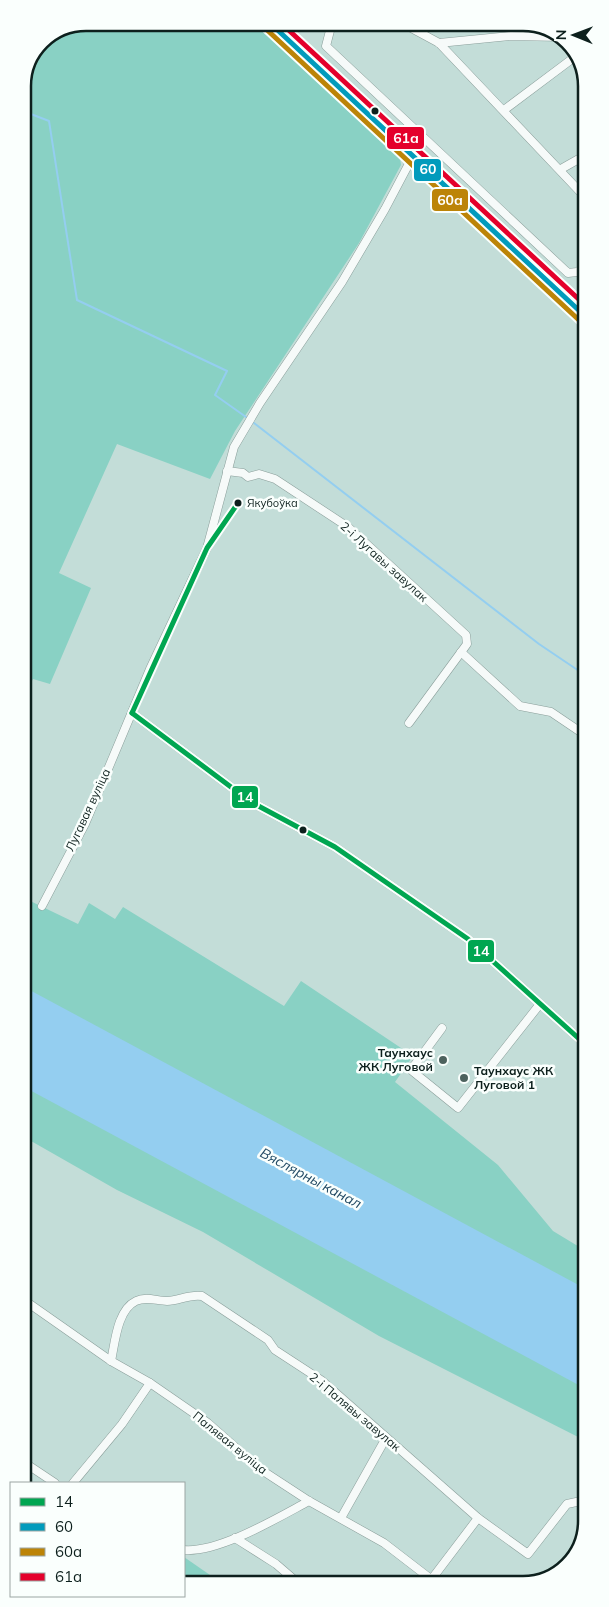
<svg xmlns="http://www.w3.org/2000/svg" width="609" height="1607" viewBox="0 0 609 1607" font-family="Mulish,sans-serif">
<rect width="100%" height="100%" fill="#c3ddd8"/>
<g fill="#89d1c4">
<path d="M 86,23 L 258,23 L 392,147 L 400,158 L 401,165 L 359,243 L 235,431 L 210,479 L 117,444 L 59,573 L 91,588 L 50,684 L 33,679 L 24,696 L 23,82 L 41,41 Z"/>
<path d="M 24,898 L 78,924 L 89,903 L 115,919 L 123,907 L 284,1006 L 301,981 L 413,1056 L 395,1082 L 498,1165 L 553,1231 L 586,1251 L 586,1441 L 379,1336 L 203,1232 L 117,1190 L 24,1137 Z"/>
<path d="M 184,1557 L 223,1584 L 184,1584 Z"/>
</g>
<path fill="#94cef0" d="M 24,987 L 586,1289 L 586,1389 L 24,1087 Z"/>
<g fill="none" stroke-linecap="round" stroke-linejoin="round">
<g stroke="#94cef0" stroke-width="2">
<path d="M 23,111 L 49,121 L 77,300 L 227,371 L 215,395 L 246,417"/>
<path d="M 254,423 L 539,644 L 585,675"/>
</g>
<g stroke="#8a9e9a" stroke-width="9">
<g id="minor">
<path d="M 270,23 L 585,316"/>
<path d="M 332,23 L 326,46 L 568,273 L 577,272 L 585,267"/>
<path d="M 402,23 L 439,43 L 584,196"/>
<path d="M 439,43 L 511,36 L 563,37"/>
<path d="M 504,110 L 576,56"/>
<path d="M 561,169 L 584,156"/>
<path d="M 227,471 L 243,473 L 248,477 L 259,474 L 275,479 L 348,527 L 466,635 L 467,644 L 409,723"/>
<path d="M 461,652 L 520,706 L 551,712 L 585,735"/>
<path d="M 132,713 L 251,802 L 335,847 L 468,939 L 586,1045"/>
<path d="M 42,906 L 85,824 L 150,669 L 207,548 L 234,447 L 260,403 L 342,282 L 385,209 L 413,156"/>
<path d="M 442,1028 L 411,1070 L 458,1108 L 540,1004"/>
<path d="M 24,1300 L 111,1361 L 150,1383 L 208,1423 L 260,1469 L 309,1501 L 384,1543 L 436,1583"/>
<path d="M 111,1361 C 115,1343 117,1310 136,1301 C 146,1296 157,1301 167,1301 C 179,1301 188,1294 202,1296 L 268,1340 L 275,1350 L 321,1380 L 478,1518 L 528,1554 L 567,1504 L 581,1501 L 586,1504"/>
<path d="M 25,1463 L 55,1483"/>
<path d="M 73,1483 L 122,1424 L 150,1383"/>
<path d="M 341,1518 L 386,1438"/>
<path d="M 235,1538 L 276,1564 L 298,1583"/>
<path d="M 184,1550 C 219,1553 277,1518 309,1501"/>
<path d="M 431,1580 L 478,1518"/>
</g>
</g>
<use href="#minor" stroke="#f6faf9" stroke-width="8"/>
<g stroke="#fafffd" stroke-width="9">
<g id="bus-1">
<path d="M 132,713 L 251,802 L 335,847 L 468,939 L 586,1045"/>
<path d="M 132,713 L 207,548 L 238,503"/>
</g>
</g>
<g stroke="#fafffd" stroke-width="9">
<path id="bus-2" d="M 270,23 L 585,316"/>
</g>
<g stroke="#fafffd" stroke-width="9">
<path id="bus-3" d="M 265,28 L 580,321"/>
</g>
<g stroke="#fafffd" stroke-width="9">
<path id="bus-4" d="M 281,23 L 585,305"/>
</g>
<use href="#bus-1" stroke="#00a651" stroke-width="5"/>
<use href="#bus-2" stroke="#019bbc" stroke-width="5"/>
<use href="#bus-3" stroke="#bc8407" stroke-width="5"/>
<use href="#bus-4" stroke="#e4002b" stroke-width="5"/>
</g>
<g fill="#0d201d" stroke="#fafffd" stroke-width="2">
<circle cx="375" cy="111" r="4.5"/>
<circle cx="238" cy="503" r="4.5"/>
<circle cx="303" cy="830" r="4.5"/>
</g>
<g fill="#4d625e" stroke="#fafffd" stroke-width="2">
<circle cx="443" cy="1060" r="5"/>
<circle cx="464" cy="1078" r="5"/>
</g>
<g text-anchor="middle" stroke-width="5" stroke-linejoin="round" paint-order="stroke">
<g font-size="11" fill="#0d201d" stroke="#fafffd" text-anchor="start">
<text x="247" y="507">Якубоўка</text>
</g>
<g font-size="12" fill="#0d201d" stroke="#fafffd">
<text transform="translate(384 562) rotate(42)" y="4">2-і Лугавы завулак</text>
<text transform="translate(88 810) rotate(-65)" y="4">Лугавая вуліца</text>
<text transform="translate(355 1412) rotate(40)" y="4">2-і Палявы завулак</text>
<text transform="translate(230 1443) rotate(39)" y="4">Палявая вуліца</text>
</g>
<g font-size="12" font-weight="bold" fill="#0d201d" stroke="#fafffd" text-anchor="end">
<text x="433" y="1057">Таунхаус<tspan x="433" dy="14">ЖК Луговой</tspan></text>
<text x="474" y="1075" text-anchor="start">Таунхаус ЖК<tspan x="474" dy="14">Луговой 1</tspan></text>
</g>
<g font-size="14" font-style="italic" fill="#234b65" stroke="#fafffd">
<text transform="translate(311 1178) rotate(28)" y="5">Вяслярны канал</text>
</g>
</g>
<path d="M0 0H609V1607H0ZM86 31H523A55 55 0 0 1 578 86V1521A55 55 0 0 1 523 1576H86A55 55 0 0 1 31 1521V86A55 55 0 0 1 86 31Z" fill="#fafffd" fill-rule="evenodd"/>
<path fill="none" stroke="#0d201d" stroke-width="2.5" d="M86 31H523A55 55 0 0 1 578 86V1521A55 55 0 0 1 523 1576H86A55 55 0 0 1 31 1521V86A55 55 0 0 1 86 31Z"/>
<g stroke="#fafffd" stroke-width="2">
<rect x="386" y="126" width="39" height="24" rx="5" fill="#e4002b"/>
<rect x="413" y="158" width="29" height="24" rx="5" fill="#019bbc"/>
<rect x="431" y="188" width="38" height="24" rx="5" fill="#bc8407"/>
<rect x="231" y="785" width="28" height="24" rx="5" fill="#00a651"/>
<rect x="467" y="939" width="28" height="24" rx="5" fill="#00a651"/>
</g>
<g font-size="14" text-anchor="middle" font-weight="bold" fill="#fff">
<text x="406" y="143">61а</text>
<text x="428" y="174">60</text>
<text x="450" y="205">60а</text>
<text x="245" y="802">14</text>
<text x="481" y="956">14</text>
</g>
<rect x="10" y="1482" width="175" height="115" fill="#fafffd" stroke="#9ba6a3"/>
<rect x="20" y="1498" width="25" height="8" fill="#00a651" stroke="#9ba6a3"/>
<text x="55" y="1507" font-size="15" fill="#0d201d">14</text>
<rect x="20" y="1523" width="25" height="8" fill="#019bbc" stroke="#9ba6a3"/>
<text x="55" y="1532" font-size="15" fill="#0d201d">60</text>
<rect x="20" y="1548" width="25" height="8" fill="#bc8407" stroke="#9ba6a3"/>
<text x="55" y="1557" font-size="15" fill="#0d201d">60а</text>
<rect x="20" y="1573" width="25" height="8" fill="#e4002b" stroke="#9ba6a3"/>
<text x="55" y="1582" font-size="15" fill="#0d201d">61а</text>
<g transform="translate(574 35) rotate(271)" stroke="#fafffd" stroke-width="4" paint-order="stroke">
<path d="M0-4L9 19L0 12L-9 19Z" fill="#0d201d"/>
<text y="-8" font-size="14" font-weight="bold" text-anchor="middle" fill="#0d201d">N</text>
</g>
</svg>
